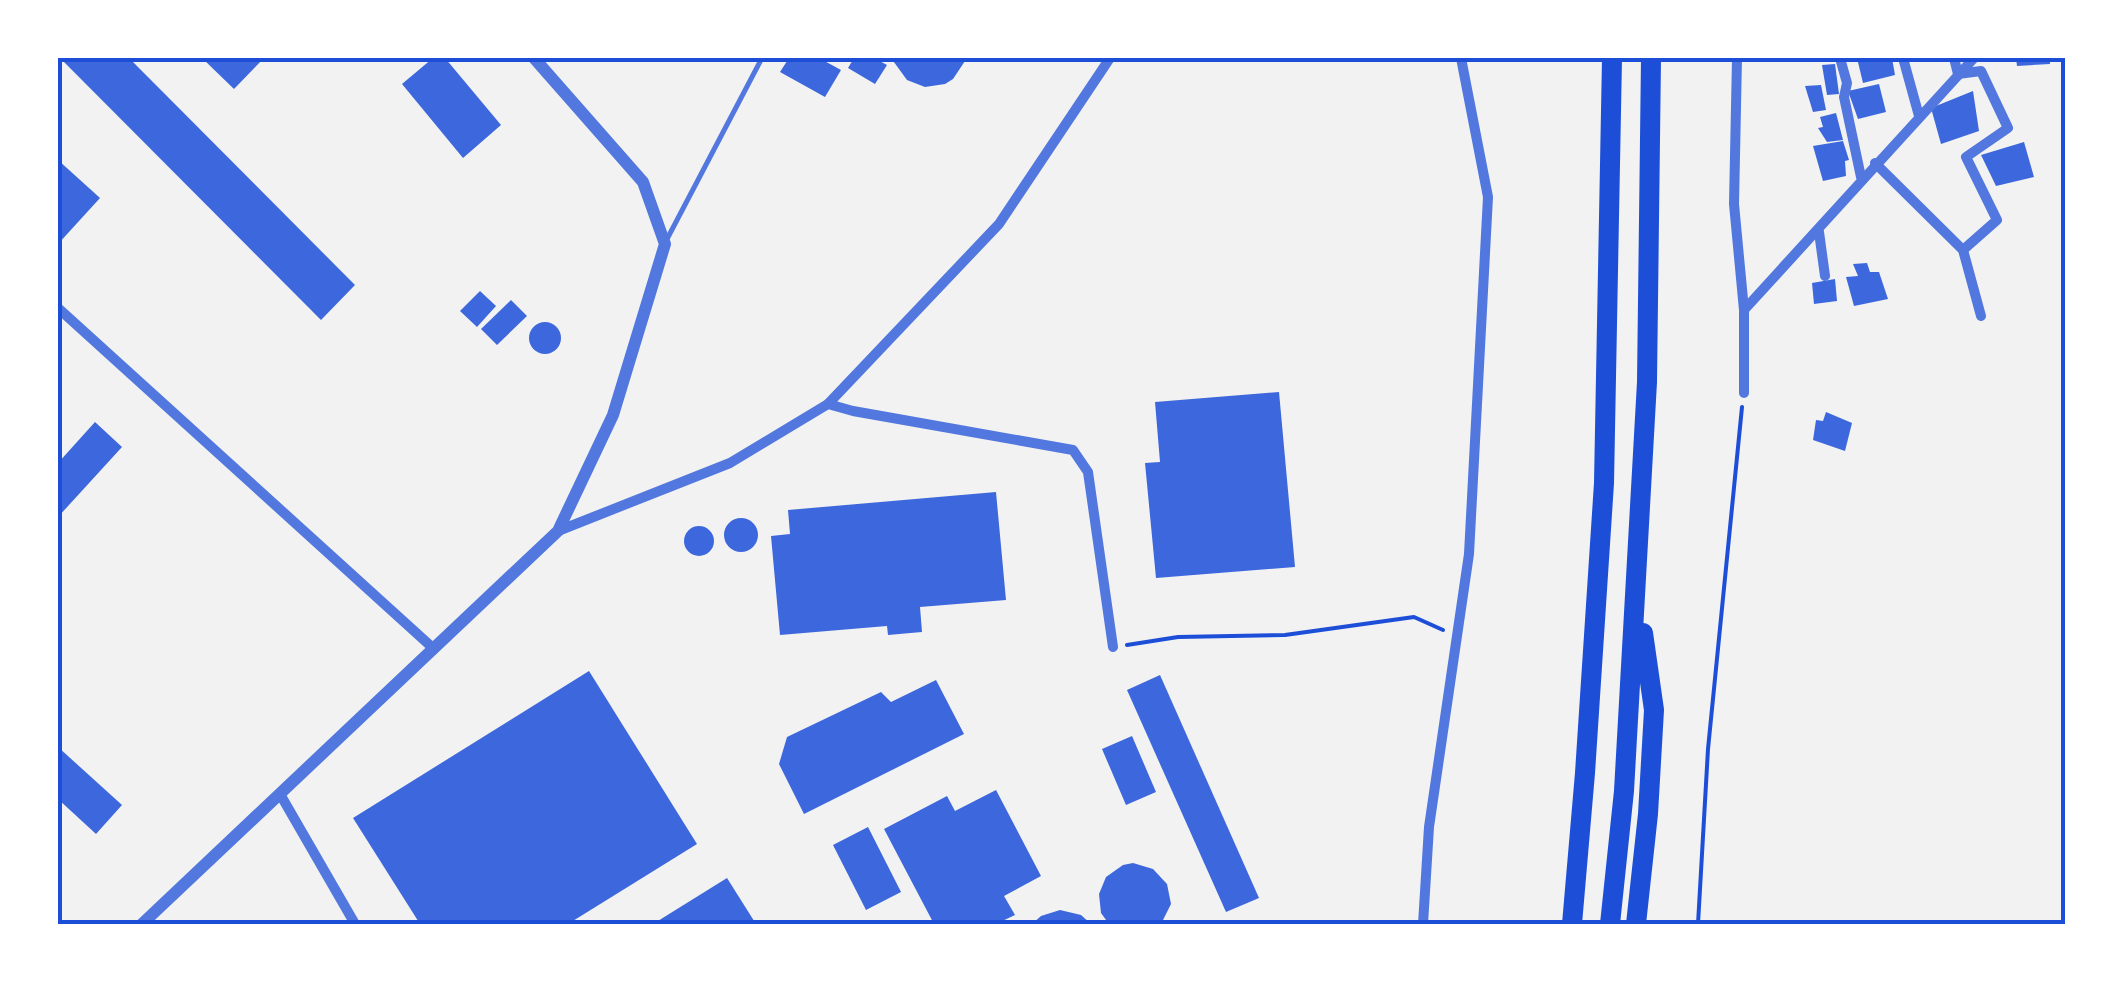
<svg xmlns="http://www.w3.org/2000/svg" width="2123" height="982" viewBox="0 0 2123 982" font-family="'DM Sans',sans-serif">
<rect width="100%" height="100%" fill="#f2f2f2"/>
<g fill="#3d67dc">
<path d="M 60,58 L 129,58 L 355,285 L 321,320 Z"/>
<path d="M 202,58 L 264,58 L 234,89 Z"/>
<path d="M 433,58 L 445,58 L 501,125 L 463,158 L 402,84 Z"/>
<path d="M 789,58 L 819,58 L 841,70 L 825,97 L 780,72 Z"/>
<path d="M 854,58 L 874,58 L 887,65 L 875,84 L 848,68 Z"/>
<path d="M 891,58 L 967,58 L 953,79 L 945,84 L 925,87 L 907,80 Z"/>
<path d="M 1857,58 L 1892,58 L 1895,75 L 1863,83 Z"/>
<path d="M 2016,58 L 2050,58 L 2050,64 L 2017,66 Z"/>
<path d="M 1835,64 L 1839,94 L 1827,95 L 1822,65 Z"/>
<path d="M 1879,84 L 1886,112 L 1858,119 L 1848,91 Z"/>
<path d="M 1821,85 L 1826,110 L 1813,112 L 1805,86 Z"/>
<path d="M 1973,91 L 1979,131 L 1941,144 L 1931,108 Z"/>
<path d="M 1836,113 L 1843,140 L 1827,142 L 1818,128 L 1823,127 L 1820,117 Z"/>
<path d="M 1843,141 L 1849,160 L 1845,161 L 1846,176 L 1823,181 L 1813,146 Z"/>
<path d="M 2024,142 L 2034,177 L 1996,186 L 1981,155 Z"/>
<path d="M 58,160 L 100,198 L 58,244 Z"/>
<path d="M 1867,263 L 1870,272 L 1879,272 L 1888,299 L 1854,306 L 1846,277 L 1858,276 L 1853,264 Z"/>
<path d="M 1835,279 L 1837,301 L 1814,304 L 1812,283 Z"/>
<path d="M 480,291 L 496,306 L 477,327 L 460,311 Z"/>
<path d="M 511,300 L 527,316 L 497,345 L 481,329 Z"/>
<circle cx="545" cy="338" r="16"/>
<path d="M 1279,392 L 1295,567 L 1156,578 L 1145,463 L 1160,462 L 1155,402 Z"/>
<path d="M 1826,412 L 1852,423 L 1845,451 L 1813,440 L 1816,420 L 1823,421 Z"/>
<path d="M 95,422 L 122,447 L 58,517 L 58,463 Z"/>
<path d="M 996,492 L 1006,600 L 920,607 L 922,632 L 888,635 L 887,626 L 780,635 L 771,536 L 790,534 L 788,510 Z"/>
<circle cx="741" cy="535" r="17"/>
<circle cx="699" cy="541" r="15"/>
<path d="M 589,671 L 697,844 L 568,924 L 420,924 L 353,818 Z"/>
<path d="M 1160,675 L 1259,898 L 1226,912 L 1127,690 Z"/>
<path d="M 936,680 L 964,734 L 804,814 L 779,764 L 787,737 L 881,692 L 891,702 Z"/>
<path d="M 1132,736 L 1156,792 L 1126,805 L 1102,749 Z"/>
<path d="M 58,747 L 122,805 L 96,834 L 58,799 Z"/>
<path d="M 996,790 L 1041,876 L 1004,896 L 1015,915 L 996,924 L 934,924 L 884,829 L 947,796 L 955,811 Z"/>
<path d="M 868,827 L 901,892 L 866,910 L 833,845 Z"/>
<path d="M 1133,863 L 1153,869 L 1167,884 L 1171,904 L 1161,924 L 1109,924 L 1101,913 L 1099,894 L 1106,877 L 1123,865 Z"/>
<path d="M 727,878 L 756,924 L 653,924 Z"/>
<path d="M 1060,910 L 1081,915 L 1091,924 L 1032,924 L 1041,916 Z"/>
</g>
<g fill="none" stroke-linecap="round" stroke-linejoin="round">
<g stroke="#1d4ed8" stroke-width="4">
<path d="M 1127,645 L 1178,637 L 1285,635 L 1414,617 L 1443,630"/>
<path d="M 1698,924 L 1708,749 L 1742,407"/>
</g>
<path stroke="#5277de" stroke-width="5" d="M 666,241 L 762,58"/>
<g stroke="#5277de" stroke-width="10">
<path d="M 1737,58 L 1734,204 L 1744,310 L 1744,393"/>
<path d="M 1840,58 L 1847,83 L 1844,97 L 1861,177"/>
<path d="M 1903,58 L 1919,116"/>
<path d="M 1954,58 L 1958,74 L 1981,71 L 2008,128 L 1966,157 L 1997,220 L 1963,250"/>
<path d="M 1875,163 L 1963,250 L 1981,316"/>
<path d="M 1819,232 L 1825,276"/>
<path d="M 58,308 L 434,649"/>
<path d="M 1744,310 L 1974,58"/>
<path d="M 828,404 L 999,224 L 1110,58"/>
<path d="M 558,531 L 730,463 L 828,404 L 853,411 L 1073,450 L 1088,472 L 1113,647"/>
<path d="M 280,794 L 355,924"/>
<path d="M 1423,924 L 1429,827 L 1469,554 L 1488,197 L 1461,58"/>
</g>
<path stroke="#5277de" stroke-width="12" d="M 142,924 L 558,531 L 613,415 L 665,244 L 643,182 L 534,58"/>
<g stroke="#1d4ed8" stroke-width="20">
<path d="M 1572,924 L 1585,773 L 1604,483 L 1612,58"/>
<path d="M 1610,924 L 1624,791 L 1647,382 L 1651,58"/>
<path d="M 1636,924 L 1648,814 L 1654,710 L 1643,633"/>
</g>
</g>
<rect width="2123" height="982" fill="none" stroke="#ffffff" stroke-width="120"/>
<rect x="60" y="60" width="2003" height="862" fill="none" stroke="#1d4ed8" stroke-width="4"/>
</svg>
